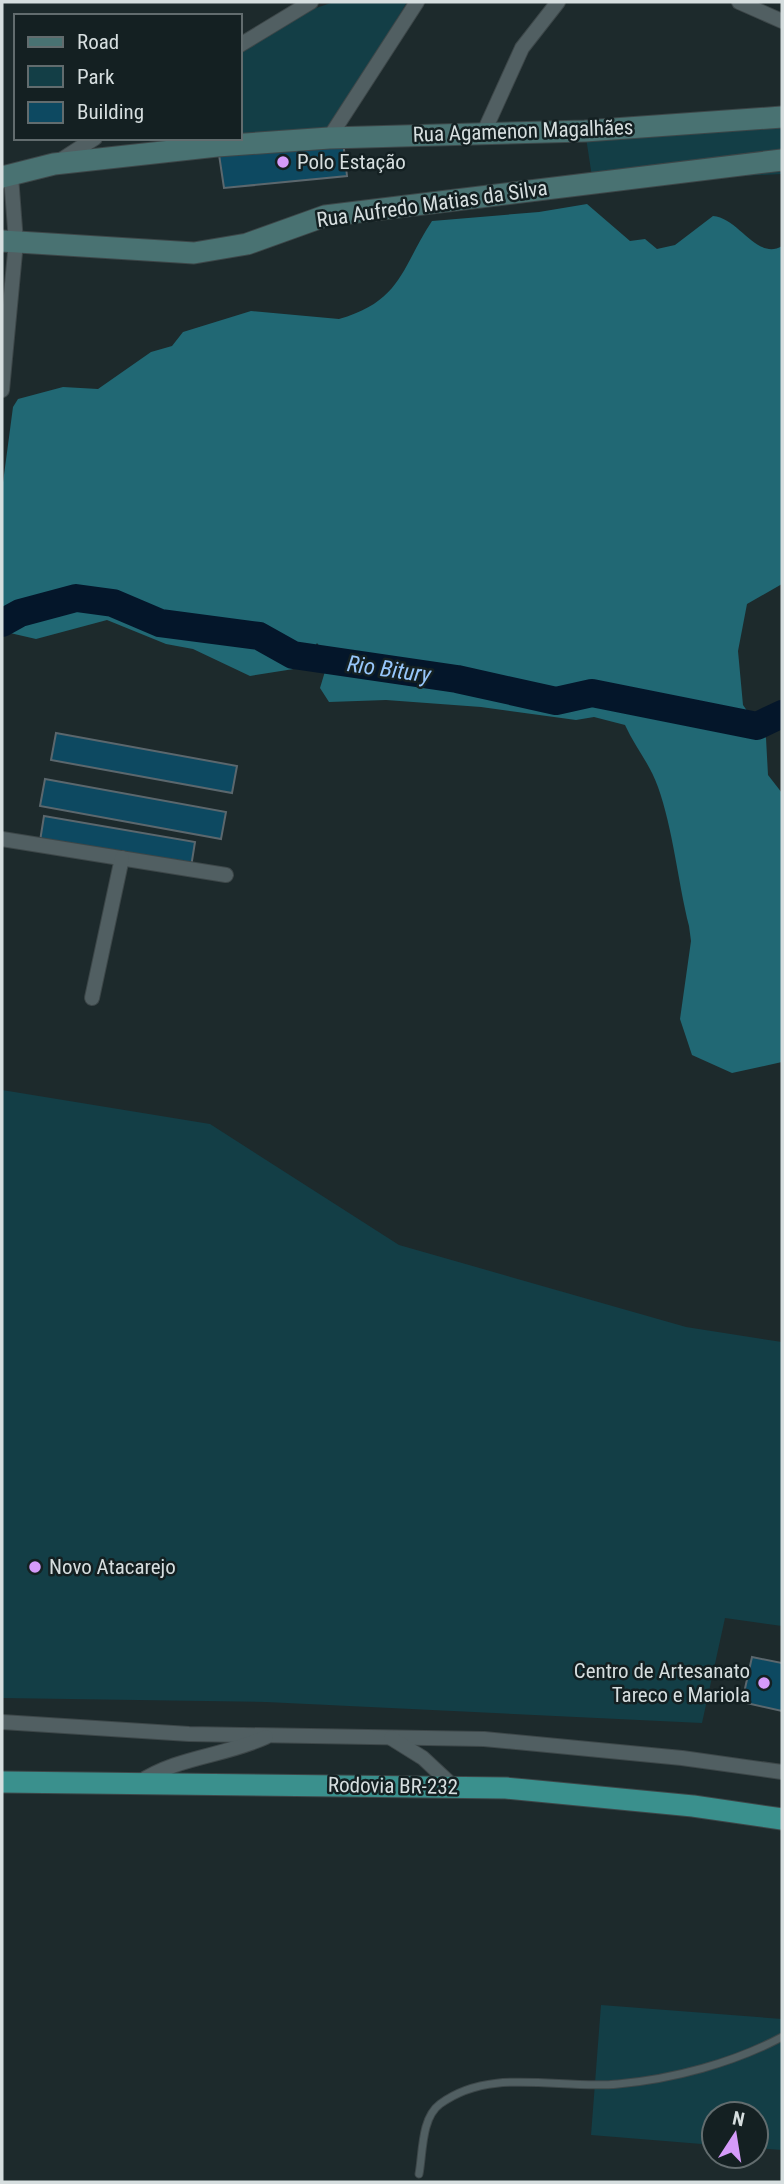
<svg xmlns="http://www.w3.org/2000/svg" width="784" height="2184" viewBox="0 0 784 2184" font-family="'Roboto Condensed',sans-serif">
<rect width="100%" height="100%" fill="#1d2a2c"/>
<g fill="#133e46">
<path d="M 334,2 L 407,2 L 328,134 L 240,138 L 240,52 L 298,14 Z"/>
<path d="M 782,117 L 782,174 L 679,179 L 594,190 L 585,131 Z"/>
<path d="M 2,1090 L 210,1124 L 399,1245 L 686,1327 L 782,1342 L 782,1626 L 725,1618 L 702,1723 L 266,1702 L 2,1698 Z"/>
<path d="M 601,2005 L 782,2019 L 782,2150 L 756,2148 L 756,2114 L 714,2114 L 714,2145 L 591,2135 Z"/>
</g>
<path fill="#216874" d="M 587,204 L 630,241 L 645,239 L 657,249 L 675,245 L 713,216 C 739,218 757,261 782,246 L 782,584 L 747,604 L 738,651 L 743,705 L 766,738 L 768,775 L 782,793 L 782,1062 L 732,1073 L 692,1055 L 680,1019 L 691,941 L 689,926 C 678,882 673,829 658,787 C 650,764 635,747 625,725 L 594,717 L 576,720 L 481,707 L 386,700 L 329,702 L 320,688 L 329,658 L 317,643 L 300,668 L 250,676 L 193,649 L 166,644 L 107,620 L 36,639 L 10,633 L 2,626 L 2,490 L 13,407 L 18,399 L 63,387 L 98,389 L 151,352 L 172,346 L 183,332 L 251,311 L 339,319 C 402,301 401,268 432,221 L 539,212 Z"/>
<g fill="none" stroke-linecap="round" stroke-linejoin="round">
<path stroke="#04162a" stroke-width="28" d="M 2,623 L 20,613 L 76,598 L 113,603 L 160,623 L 259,636 L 293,655 L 457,679 L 556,701 L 592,693 L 757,726 L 782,714"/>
</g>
<g fill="#0d4961" stroke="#5b676d" stroke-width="2">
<path d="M 343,141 L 347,176 L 224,188 L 218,148 Z"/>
<path d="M 56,733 L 237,766 L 232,793 L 51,760 Z"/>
<path d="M 45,779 L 226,812 L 221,839 L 40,806 Z"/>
<path d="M 44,816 L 195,842 L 191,867 L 40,841 Z"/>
<path d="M 752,1657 L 782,1663 L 782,1711 L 742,1702 Z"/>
</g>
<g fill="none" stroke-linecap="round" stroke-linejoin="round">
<g stroke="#3d4749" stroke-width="9">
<path id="service" d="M 419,2174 C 423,2153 421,2118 440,2104 C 491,2066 560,2090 618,2084 C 673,2079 733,2063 782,2037"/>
</g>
<g stroke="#3d4749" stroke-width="16">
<g id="minor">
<path d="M 739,2 L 782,21"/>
<path d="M 240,45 L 311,2"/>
<path d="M 483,134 L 522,48 L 558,2"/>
<path d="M 329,138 L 417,2"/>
<path d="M 61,160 L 95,138"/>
<path d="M 2,390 L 16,242 L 11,176"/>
<path d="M 2,839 L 226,875"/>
<path d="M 92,998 L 122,858"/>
<path d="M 2,1722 L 189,1734 L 484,1739 L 682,1758 L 782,1772"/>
<path d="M 391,1738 L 423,1758 L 454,1787"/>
<path d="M 138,1783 C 179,1756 222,1757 266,1737"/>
</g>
</g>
<g stroke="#3d4749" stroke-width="23">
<g id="secondary">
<path d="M 2,177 L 54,164 L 217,146 L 329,138 L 585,131 L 782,117"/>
<path d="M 2,241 L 194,253 L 247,244 L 325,216 L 782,160"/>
</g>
</g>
<g stroke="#3d4749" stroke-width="23">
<path id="trunk" d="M 2,1782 L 506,1788 L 693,1806 L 782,1819"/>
</g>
<use href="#service" stroke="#515f62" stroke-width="7"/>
<use href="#minor" stroke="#515f62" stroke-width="14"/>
<use href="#secondary" stroke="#497272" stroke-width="21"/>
<use href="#trunk" stroke="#3a908d" stroke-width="21"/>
</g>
<g fill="#d59bfa" stroke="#142022" stroke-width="2.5">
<circle cx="283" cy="162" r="7"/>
<circle cx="35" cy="1567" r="7"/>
<circle cx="764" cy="1683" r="7"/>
</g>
<g text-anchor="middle" stroke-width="5" stroke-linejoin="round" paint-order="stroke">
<g font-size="21" fill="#d6dedf" stroke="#142022">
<text transform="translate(523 131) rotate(-2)" y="7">Rua Agamenon Magalhães</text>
<text transform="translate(432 204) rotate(-8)" y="7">Rua Aufredo Matias da Silva</text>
<text transform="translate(393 1786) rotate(1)" y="7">Rodovia BR-232</text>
</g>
<g font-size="21" fill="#d6dedf" stroke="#142022" text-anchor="start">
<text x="297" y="169">Polo Estação</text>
<text x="49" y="1574">Novo Atacarejo</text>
<text x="750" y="1678" text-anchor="end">Centro de Artesanato<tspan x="750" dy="24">Tareco e Mariola</tspan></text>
</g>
<g font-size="23" font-style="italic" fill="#97c6fa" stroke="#142022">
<text transform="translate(389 669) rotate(8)" y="8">Rio Bitury</text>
</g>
</g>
<rect width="784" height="2184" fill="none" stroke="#d6dedf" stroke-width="7"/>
<rect x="14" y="14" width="228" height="126" fill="#142022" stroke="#626c6e" stroke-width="2"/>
<rect x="28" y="37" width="35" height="10" fill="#497272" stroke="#626c6e" stroke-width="2"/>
<text x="77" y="49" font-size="21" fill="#d6dedf">Road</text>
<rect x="28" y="66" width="35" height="21" fill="#133e46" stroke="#626c6e" stroke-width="2"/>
<text x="77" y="84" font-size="21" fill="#d6dedf">Park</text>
<rect x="28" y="102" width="35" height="21" fill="#0d4961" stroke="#626c6e" stroke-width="2"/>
<text x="77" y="119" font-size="21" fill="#d6dedf">Building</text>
<g transform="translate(735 2135) rotate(12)"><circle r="33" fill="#142022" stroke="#626c6e" stroke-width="2"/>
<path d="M0-5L12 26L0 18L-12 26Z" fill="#d59bfa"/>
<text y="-10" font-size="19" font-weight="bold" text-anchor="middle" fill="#d6dedf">N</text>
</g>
</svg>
